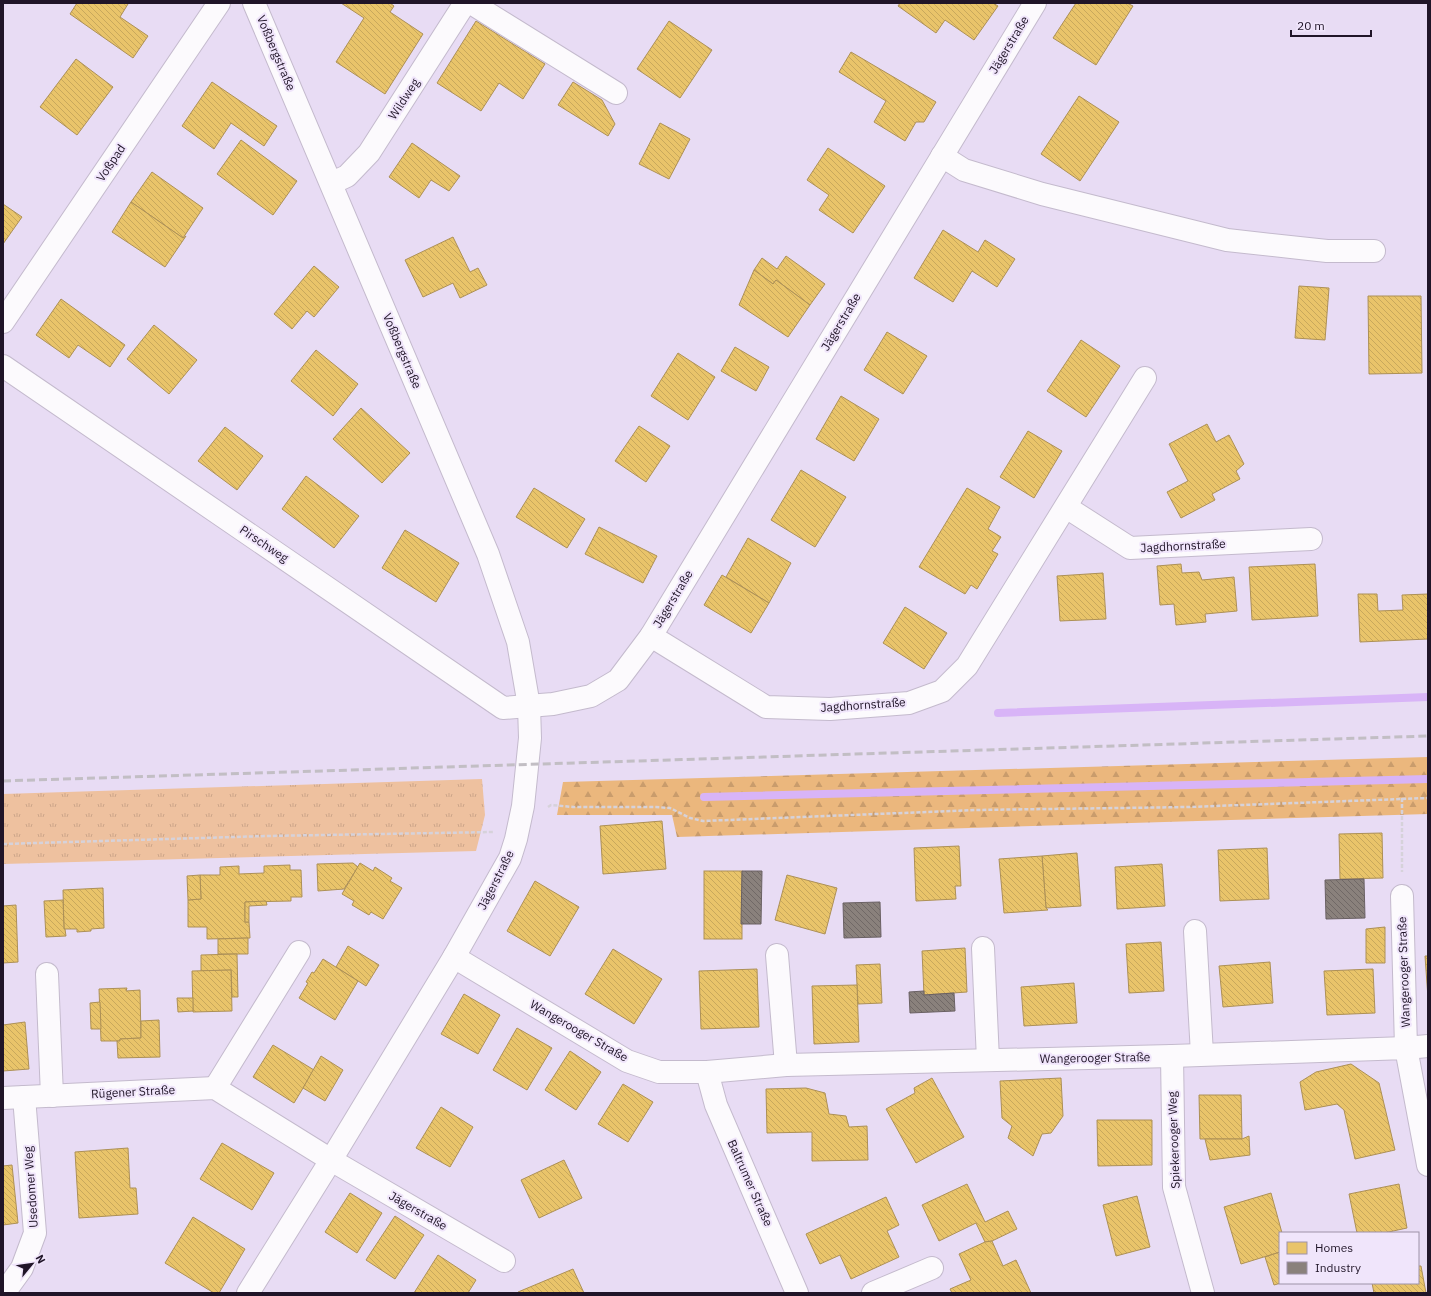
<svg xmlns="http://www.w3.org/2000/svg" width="1431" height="1296" viewBox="0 0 1431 1296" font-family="'IBM Plex Sans',sans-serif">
<defs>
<pattern id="grass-tufts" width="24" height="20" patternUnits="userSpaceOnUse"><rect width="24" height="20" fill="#eec19f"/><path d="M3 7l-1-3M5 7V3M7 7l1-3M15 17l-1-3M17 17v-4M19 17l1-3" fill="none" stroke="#cca589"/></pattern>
<pattern id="forest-firs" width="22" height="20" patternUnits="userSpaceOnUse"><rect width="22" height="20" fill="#ebb77d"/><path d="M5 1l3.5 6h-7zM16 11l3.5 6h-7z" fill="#c99c6c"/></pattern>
<pattern id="homes-back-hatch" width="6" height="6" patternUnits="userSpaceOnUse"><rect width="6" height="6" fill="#e9c46a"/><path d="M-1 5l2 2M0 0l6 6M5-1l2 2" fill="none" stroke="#c8a85c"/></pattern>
<pattern id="industry-back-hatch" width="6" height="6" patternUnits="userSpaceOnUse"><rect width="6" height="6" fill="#8a817c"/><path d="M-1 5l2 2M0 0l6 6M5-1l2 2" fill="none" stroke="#706866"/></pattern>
</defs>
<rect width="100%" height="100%" fill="#e8dcf4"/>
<path fill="url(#grass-tufts)" d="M 482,779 L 485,815 L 476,851 L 3,864 L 3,794 Z"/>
<path fill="url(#forest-firs)" d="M 1428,757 L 1428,814 L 677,837 L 672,815 L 557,815 L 563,782 Z"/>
<g fill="url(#homes-back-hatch)" stroke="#ad9056">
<path d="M 77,3 L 126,3 L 128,4 L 120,17 L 148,36 L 133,58 L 70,14 Z"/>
<path d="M 341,3 L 390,3 L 394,6 L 390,12 L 423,34 L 385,94 L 336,62 L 364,18 Z"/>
<path d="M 900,3 L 993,3 L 998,6 L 974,40 L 945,20 L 936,33 L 898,6 Z"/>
<path d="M 1076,3 L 1127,3 L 1133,6 L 1096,65 L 1053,38 Z"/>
<path d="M 476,21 L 545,64 L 523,99 L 499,83 L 481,111 L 437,83 Z"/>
<path d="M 669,21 L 712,50 L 680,98 L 637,69 Z"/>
<path d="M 851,52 L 936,102 L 924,122 L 916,122 L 905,141 L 874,122 L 886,101 L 839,72 Z"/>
<path d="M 76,59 L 113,87 L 77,135 L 40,107 Z"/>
<path d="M 212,82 L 277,126 L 264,146 L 231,123 L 214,149 L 182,126 Z"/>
<path d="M 573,82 L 602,100 L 615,124 L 608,136 L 558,105 Z"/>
<path d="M 1079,96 L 1119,122 L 1080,181 L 1041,154 Z"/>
<path d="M 660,123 L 690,139 L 669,179 L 639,164 Z"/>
<path d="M 241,140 L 297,181 L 273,215 L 217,174 Z"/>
<path d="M 412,143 L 460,176 L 449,191 L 431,180 L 419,198 L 389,177 Z"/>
<path d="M 828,148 L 885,186 L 853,233 L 819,210 L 829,195 L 807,180 Z"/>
<path d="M 152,172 L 203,208 L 183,238 L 131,202 Z"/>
<path d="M 131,202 L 183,238 L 186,236 L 165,267 L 112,232 Z"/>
<path d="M 3,204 L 22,217 L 3,244 Z"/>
<path d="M 943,230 L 978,252 L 985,240 L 1015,259 L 997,287 L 972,271 L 953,302 L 914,278 Z"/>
<path d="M 453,237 L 470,272 L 478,268 L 487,285 L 460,298 L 453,283 L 423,297 L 405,260 Z"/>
<path d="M 786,256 L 825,284 L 810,305 L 776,280 L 773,284 L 754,270 L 762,258 L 777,269 Z"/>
<path d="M 314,266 L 339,287 L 314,317 L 307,311 L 292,329 L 274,314 Z"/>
<path d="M 754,270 L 773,284 L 776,280 L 810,305 L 788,337 L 739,305 Z"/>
<path d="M 1299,286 L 1329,288 L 1325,340 L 1295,338 Z"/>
<path d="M 1368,296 L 1421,296 L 1422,373 L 1369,374 Z"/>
<path d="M 61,299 L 125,345 L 110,367 L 78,345 L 69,358 L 36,335 Z"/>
<path d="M 154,325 L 197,360 L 169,394 L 127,359 Z"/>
<path d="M 887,332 L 927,356 L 903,394 L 864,370 Z"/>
<path d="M 1081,340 L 1120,366 L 1086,417 L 1047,391 Z"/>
<path d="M 735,347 L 769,367 L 756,391 L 721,371 Z"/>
<path d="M 316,350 L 358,384 L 333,416 L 291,381 Z"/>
<path d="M 678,353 L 715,377 L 688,420 L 651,396 Z"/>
<path d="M 841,396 L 879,419 L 854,461 L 816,439 Z"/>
<path d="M 361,408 L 410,453 L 382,483 L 333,439 Z"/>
<path d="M 1207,424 L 1216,442 L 1229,435 L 1244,464 L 1236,471 L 1240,479 L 1212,494 L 1215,500 L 1181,518 L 1167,492 L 1188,481 L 1169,444 Z"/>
<path d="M 639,426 L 670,446 L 646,482 L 615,461 Z"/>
<path d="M 225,427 L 263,456 L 237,490 L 198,461 Z"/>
<path d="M 1028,431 L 1062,451 L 1034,498 L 1000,477 Z"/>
<path d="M 801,470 L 846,497 L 815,547 L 771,520 Z"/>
<path d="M 306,476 L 359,516 L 334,548 L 282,509 Z"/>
<path d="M 534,488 L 585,519 L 567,548 L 516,517 Z"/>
<path d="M 967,488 L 1000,507 L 988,529 L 1001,537 L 992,551 L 998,554 L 977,589 L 971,585 L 965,594 L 919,567 Z"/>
<path d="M 599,527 L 657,556 L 643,583 L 585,554 Z"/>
<path d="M 405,530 L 459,563 L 436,602 L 382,568 Z"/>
<path d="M 748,538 L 791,563 L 769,603 L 726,577 Z"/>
<path d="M 1181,564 L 1182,573 L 1199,572 L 1202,580 L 1234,577 L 1237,611 L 1205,614 L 1206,622 L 1176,625 L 1174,604 L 1160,605 L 1157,566 Z"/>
<path d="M 1315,564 L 1318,616 L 1252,620 L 1249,567 Z"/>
<path d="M 1103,573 L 1106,619 L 1060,621 L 1057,576 Z"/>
<path d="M 722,575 L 769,603 L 751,633 L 704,605 Z"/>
<path d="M 1358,594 L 1377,594 L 1378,611 L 1403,610 L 1402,595 L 1428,594 L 1428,639 L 1360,642 Z"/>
<path d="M 905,607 L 947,633 L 924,669 L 883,643 Z"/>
<path d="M 662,821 L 666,869 L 603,874 L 600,826 Z"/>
<path d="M 1382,833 L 1383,878 L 1340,879 L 1339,834 Z"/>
<path d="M 959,846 L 961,886 L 955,886 L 956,899 L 916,901 L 914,848 Z"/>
<path d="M 1267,848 L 1269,899 L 1220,901 L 1218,850 Z"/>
<path d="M 1077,853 L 1081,906 L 1046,908 L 1042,856 Z"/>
<path d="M 1042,856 L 1046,908 L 1048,910 L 1004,913 L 999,859 Z"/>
<path d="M 353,863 L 358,867 L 344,889 L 318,891 L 317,864 Z"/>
<path d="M 360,863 L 373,871 L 375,867 L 392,878 L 390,881 L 402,888 L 383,919 L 371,912 L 369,915 L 352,905 L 354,901 L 342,894 Z"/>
<path d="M 1162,864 L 1165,906 L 1117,909 L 1115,867 Z"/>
<path d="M 290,865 L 290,870 L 301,870 L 302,897 L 291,897 L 291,901 L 245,902 L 245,922 L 249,922 L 250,938 L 207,939 L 207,927 L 188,927 L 188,900 L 201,899 L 200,875 L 220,875 L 220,867 L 239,866 L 239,874 L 264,873 L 264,866 Z"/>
<rect x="704" y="871" width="38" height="68"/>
<path d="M 200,875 L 201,899 L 188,900 L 187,876 Z"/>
<path d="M 787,875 L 837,888 L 825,934 L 775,920 Z"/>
<path d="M 535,881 L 579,907 L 550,956 L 507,931 Z"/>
<path d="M 103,888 L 104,928 L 91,929 L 91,931 L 77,932 L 77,929 L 64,929 L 63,890 Z"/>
<path d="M 63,900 L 64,929 L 65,929 L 66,936 L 46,937 L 44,901 Z"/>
<path d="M 266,901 L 267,905 L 249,906 L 249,922 L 245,922 L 245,902 Z"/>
<path d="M 16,905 L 18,962 L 3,963 L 3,906 Z"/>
<path d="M 1385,927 L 1385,963 L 1366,963 L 1366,929 Z"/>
<path d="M 248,938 L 248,954 L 218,954 L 218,939 Z"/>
<path d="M 1161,942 L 1164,991 L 1129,993 L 1126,944 Z"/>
<path d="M 348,946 L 379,965 L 366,986 L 336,967 Z"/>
<path d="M 965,948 L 967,992 L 924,995 L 922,951 Z"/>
<path d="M 613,949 L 662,979 L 634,1024 L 585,994 Z"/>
<path d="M 237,954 L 238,997 L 232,997 L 231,970 L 201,971 L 201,955 Z"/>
<path d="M 1425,956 L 1428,956 L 1428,998 Z"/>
<path d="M 323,959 L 358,981 L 335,1020 L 299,998 L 308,983 L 306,982 L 312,972 L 314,973 Z"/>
<path d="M 1270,962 L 1273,1003 L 1223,1007 L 1219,966 Z"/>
<path d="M 880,964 L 882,1003 L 858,1004 L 856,965 Z"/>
<path d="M 757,969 L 759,1027 L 701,1029 L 699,971 Z"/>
<path d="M 1373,969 L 1375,1013 L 1327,1015 L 1324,971 Z"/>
<path d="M 231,970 L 232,1011 L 193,1012 L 192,971 Z"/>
<path d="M 1074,983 L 1077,1023 L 1024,1026 L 1021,987 Z"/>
<path d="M 857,985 L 859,1042 L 814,1044 L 812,986 Z"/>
<path d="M 127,988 L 126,991 L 140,990 L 141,1038 L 120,1039 L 120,1041 L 101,1041 L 99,989 Z"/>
<path d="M 464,994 L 500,1015 L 478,1054 L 441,1034 Z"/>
<path d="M 177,998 L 193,998 L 193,1011 L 178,1012 Z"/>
<path d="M 100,1002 L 101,1029 L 91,1029 L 90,1003 Z"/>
<path d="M 159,1020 L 160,1057 L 118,1058 L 117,1041 L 120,1041 L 120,1039 L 141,1038 L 141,1021 Z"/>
<path d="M 25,1022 L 29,1069 L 3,1071 L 3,1025 Z"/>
<path d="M 517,1028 L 552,1048 L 527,1090 L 493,1070 Z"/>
<path d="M 273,1045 L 314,1070 L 294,1103 L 253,1077 Z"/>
<path d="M 570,1051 L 601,1072 L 576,1110 L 545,1090 Z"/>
<path d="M 321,1056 L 343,1070 L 325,1101 L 303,1088 Z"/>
<path d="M 1351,1064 L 1379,1083 L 1395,1150 L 1355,1159 L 1344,1110 L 1337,1104 L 1305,1110 L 1300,1082 L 1316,1072 Z"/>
<path d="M 932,1078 L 964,1137 L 916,1163 L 886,1109 L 915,1093 L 914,1088 Z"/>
<path d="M 1061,1078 L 1063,1116 L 1051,1133 L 1042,1134 L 1033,1156 L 1008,1138 L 1012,1126 L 1002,1118 L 1000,1081 Z"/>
<path d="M 623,1084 L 653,1102 L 628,1142 L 598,1124 Z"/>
<path d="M 806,1088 L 825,1093 L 829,1114 L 846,1116 L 849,1127 L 867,1126 L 868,1160 L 812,1161 L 812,1132 L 767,1133 L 766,1089 Z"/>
<path d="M 1199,1095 L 1241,1095 L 1242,1139 L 1200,1139 Z"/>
<path d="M 441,1107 L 473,1127 L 450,1167 L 416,1148 Z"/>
<path d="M 1097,1120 L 1152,1120 L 1152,1165 L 1098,1166 Z"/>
<path d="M 1249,1136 L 1250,1155 L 1210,1160 L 1205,1139 L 1242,1139 Z"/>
<path d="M 222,1143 L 274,1173 L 252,1210 L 200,1179 Z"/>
<path d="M 128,1148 L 130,1188 L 136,1188 L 138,1214 L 79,1218 L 75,1152 Z"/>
<path d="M 564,1160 L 582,1198 L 539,1218 L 521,1180 Z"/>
<path d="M 12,1165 L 18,1223 L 3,1225 L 3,1166 Z"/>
<path d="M 967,1184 L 985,1222 L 1008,1211 L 1017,1229 L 992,1241 L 985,1242 L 976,1223 L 939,1241 L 922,1205 Z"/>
<path d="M 1399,1184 L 1407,1228 L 1384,1233 L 1357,1233 L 1349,1194 Z"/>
<path d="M 350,1193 L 382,1213 L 357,1253 L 325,1232 Z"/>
<path d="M 1271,1193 L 1282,1233 L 1280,1233 L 1280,1252 L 1241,1264 L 1224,1207 Z"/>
<path d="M 1137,1196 L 1150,1247 L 1116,1256 L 1103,1205 Z"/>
<path d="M 886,1197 L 899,1225 L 887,1231 L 899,1257 L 851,1279 L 840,1255 L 820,1264 L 806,1234 Z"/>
<path d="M 395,1216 L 424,1235 L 395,1279 L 366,1260 Z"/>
<path d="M 193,1217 L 245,1249 L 219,1293 L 214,1293 L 165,1263 Z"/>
<path d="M 992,1241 L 1003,1266 L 1016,1260 L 1031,1293 L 952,1293 L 950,1289 L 971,1280 L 959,1254 L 985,1242 Z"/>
<path d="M 1280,1252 L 1281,1283 L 1274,1285 L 1265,1257 Z"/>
<path d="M 438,1255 L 476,1280 L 468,1293 L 414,1293 Z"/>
<path d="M 1418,1266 L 1421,1266 L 1426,1293 L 1374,1293 L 1372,1283 L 1418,1283 Z"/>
<path d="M 573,1269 L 584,1293 L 518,1293 L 518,1292 Z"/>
</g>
<g fill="url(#industry-back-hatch)" stroke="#6a6163">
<path d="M 742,871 L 762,871 L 761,924 L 741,924 Z"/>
<path d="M 1364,879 L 1365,918 L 1326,919 L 1325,880 Z"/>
<path d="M 880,902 L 881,937 L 844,938 L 843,903 Z"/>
<path d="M 924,991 L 924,995 L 954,993 L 955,1011 L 910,1013 L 909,992 Z"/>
</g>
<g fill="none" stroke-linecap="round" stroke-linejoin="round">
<g stroke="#d8b4f7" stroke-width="8">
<path d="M 998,713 L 1428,697"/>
<path d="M 704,797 L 1428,779"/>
</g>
<g stroke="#c4bacd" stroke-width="24">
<g id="minor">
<path d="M 471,3 L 616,93"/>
<path d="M 942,156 L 964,170 L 1042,194 L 1227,240 L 1327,251 L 1374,251"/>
<path d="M 332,183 L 347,176 L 369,153 L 465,3"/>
<path d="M 3,322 L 219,3"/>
<path d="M 3,366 L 503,708 L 553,704 L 591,696 L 618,680 L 651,636 L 1035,3"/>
<path d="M 1066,507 L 1130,548 L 1311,539"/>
<path d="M 651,636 L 766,707 L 830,709 L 909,703 L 942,691 L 967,666 L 1145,378"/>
<path d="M 1402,896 L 1406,1048 L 1428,1046"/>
<path d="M 1195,931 L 1202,1054"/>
<path d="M 983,948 L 988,1060"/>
<path d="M 777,955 L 786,1065"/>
<path d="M 454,957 L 627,1061 L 659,1072 L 707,1072 L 786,1065 L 1172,1056 L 1406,1048 L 1428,1165"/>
<path d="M 47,974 L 52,1096"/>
<path d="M 1172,1056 L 1174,1187 L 1203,1293"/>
<path d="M 707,1072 L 716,1105 L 797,1293"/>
<path d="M 215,1088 L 299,952"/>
<path d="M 3,1098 L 215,1088 L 331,1160 L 504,1261"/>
<path d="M 4,1293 L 22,1268 L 35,1233 L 24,1097"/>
<path d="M 248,1293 L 331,1160 L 454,957 L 510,858 L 516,839 L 523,806 L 530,738 L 529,706 L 518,642 L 488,554 L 254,3"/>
<path d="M 873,1293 L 932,1268"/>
</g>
</g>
<g stroke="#d6d2da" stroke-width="2.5" stroke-dasharray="4 2" stroke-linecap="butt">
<path d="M 1402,798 L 1402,872"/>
<path d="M 548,807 L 551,805 L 573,807 L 656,807 L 670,808 L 690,818 L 703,821 L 976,810 L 1189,807 L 1428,798"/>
<path d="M 3,844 L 267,836 L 493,832"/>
</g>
<use href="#minor" stroke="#fcfafd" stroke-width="22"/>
<path stroke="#c2bec4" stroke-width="3" stroke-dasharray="8 4" stroke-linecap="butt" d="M 3,781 L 1428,736"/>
</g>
<g text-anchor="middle" stroke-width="4" stroke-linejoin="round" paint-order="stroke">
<g font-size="12" fill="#201528" stroke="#f0e5fb">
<text transform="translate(1009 45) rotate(-59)" y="4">Jägerstraße</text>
<text transform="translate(276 53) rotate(67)" y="4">Voßbergstraße</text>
<text transform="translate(404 99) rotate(-57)" y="4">Wildweg</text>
<text transform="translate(111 163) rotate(-56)" y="4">Voßpad</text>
<text transform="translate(841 322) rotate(-59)" y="4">Jägerstraße</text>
<text transform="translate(402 351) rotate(67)" y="4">Voßbergstraße</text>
<text transform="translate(264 544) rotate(34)" y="4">Pirschweg</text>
<text transform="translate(1183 546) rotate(-3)" y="4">Jagdhornstraße</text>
<text transform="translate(673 599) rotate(-59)" y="4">Jägerstraße</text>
<text transform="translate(863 705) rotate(-4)" y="4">Jagdhornstraße</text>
<text transform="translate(496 880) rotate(-63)" y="4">Jägerstraße</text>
<text transform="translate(1404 972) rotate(-92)" y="4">Wangerooger Straße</text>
<text transform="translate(579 1031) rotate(30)" y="4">Wangerooger Straße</text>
<text transform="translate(1095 1058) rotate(-1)" y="4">Wangerooger Straße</text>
<text transform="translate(133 1092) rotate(-3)" y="4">Rügener Straße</text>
<text transform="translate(1174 1140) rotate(-92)" y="4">Spiekerooger Weg</text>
<text transform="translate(750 1183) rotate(66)" y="4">Baltrumer Straße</text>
<text transform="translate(31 1187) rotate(-94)" y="4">Usedomer Weg</text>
<text transform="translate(418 1211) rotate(30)" y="4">Jägerstraße</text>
</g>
</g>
<rect width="1431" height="1296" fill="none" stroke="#201528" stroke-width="8"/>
<rect x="1279" y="1232" width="140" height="52" fill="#f0e5fb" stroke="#9d92a7"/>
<rect x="1287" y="1242" width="20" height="12" fill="#e9c46a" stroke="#9d92a7"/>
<text x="1315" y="1252" font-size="12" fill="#201528">Homes</text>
<rect x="1287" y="1262" width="20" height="12" fill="#8a817c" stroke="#9d92a7"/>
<text x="1315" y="1272" font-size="12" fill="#201528">Industry</text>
<g transform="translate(32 1264) rotate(61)" stroke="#f0e5fb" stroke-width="3" paint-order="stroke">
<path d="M0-3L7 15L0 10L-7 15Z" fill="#201528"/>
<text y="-6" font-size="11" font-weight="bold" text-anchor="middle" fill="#201528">N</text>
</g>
<path d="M1291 30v6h80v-6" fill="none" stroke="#201528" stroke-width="2"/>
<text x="1297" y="30" font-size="12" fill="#201528" stroke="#f0e5fb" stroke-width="3" paint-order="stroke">20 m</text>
</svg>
